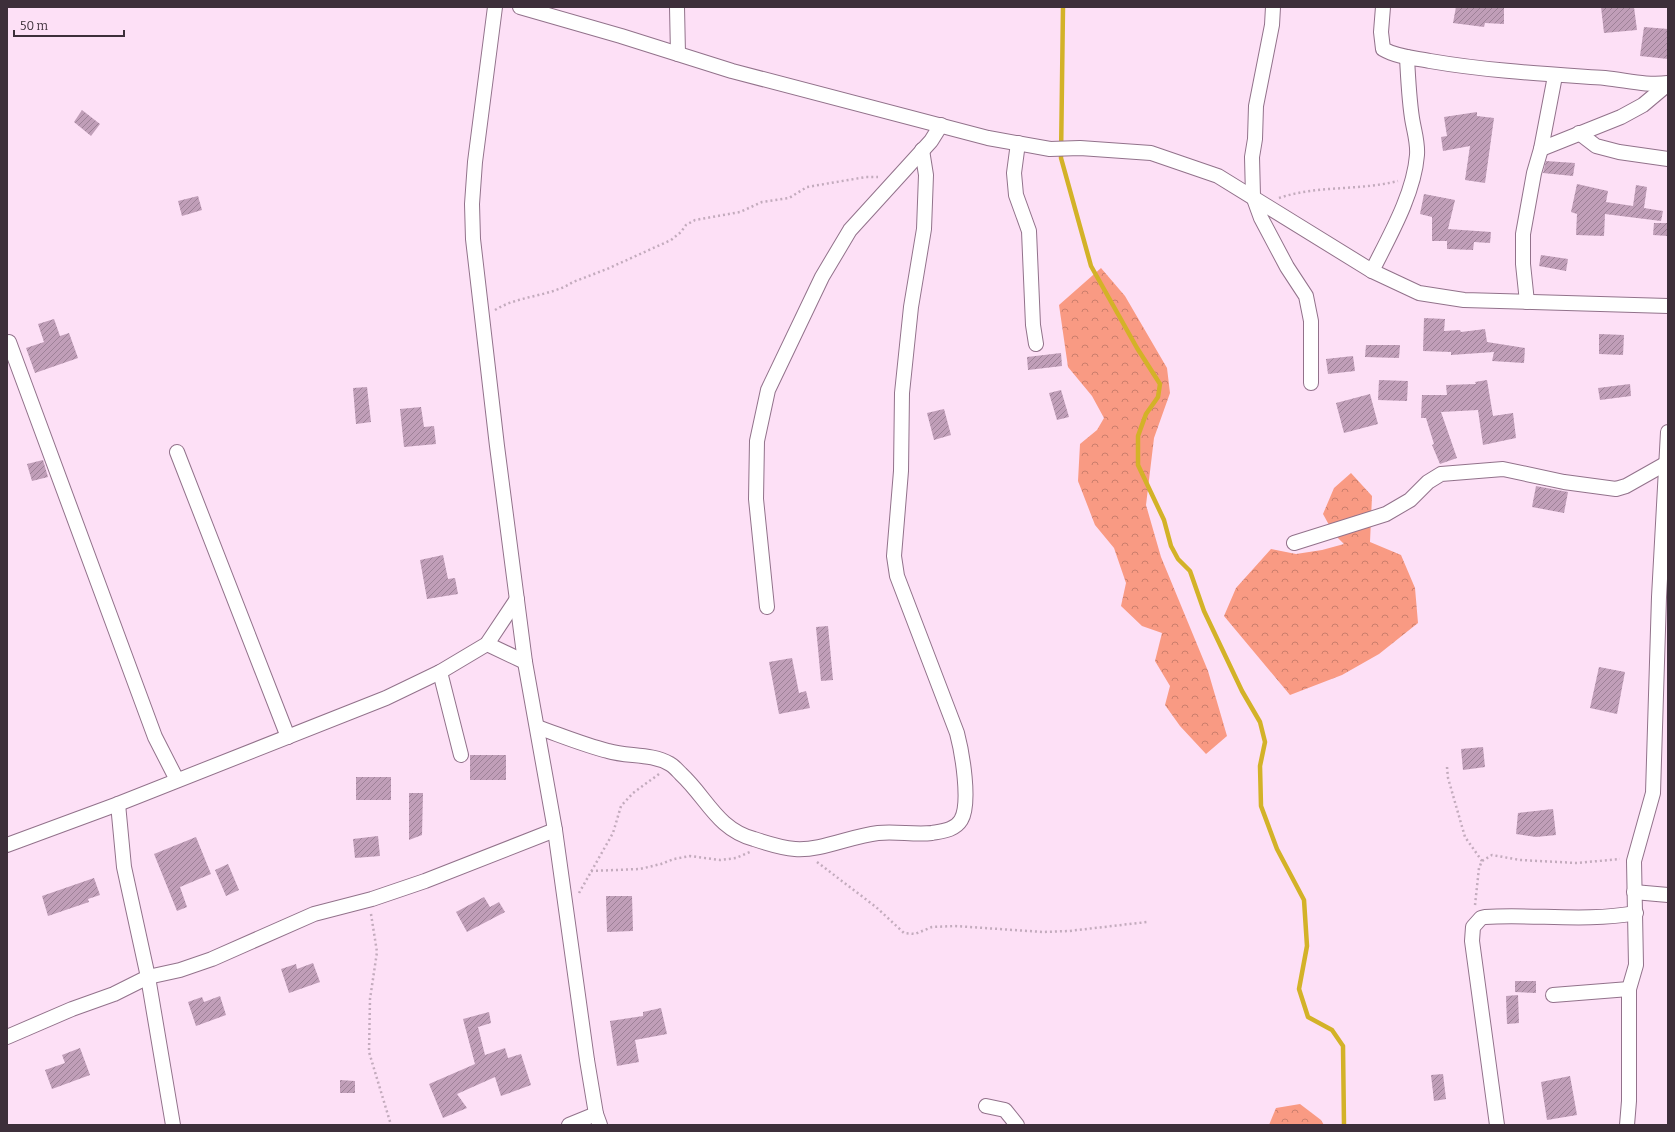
<svg xmlns="http://www.w3.org/2000/svg" width="1675" height="1132" viewBox="0 0 1675 1132" font-family="Bitter,serif">
<defs>
<pattern id="forest-crowns" width="20" height="18" patternUnits="userSpaceOnUse"><rect width="20" height="18" fill="#f99a83"/><path d="M2 6a3 3 0 1 1 6 0M12 15a3 3 0 1 1 6 0" fill="none" stroke="#cb7e6c"/></pattern>
<pattern id="building-hatch" width="6" height="6" patternUnits="userSpaceOnUse"><rect width="6" height="6" fill="#c09eb8"/><path d="M-1 1l2-2M0 6l6-6M5 7l2-2" fill="none" stroke="#9d8197"/></pattern>
</defs>
<rect width="100%" height="100%" fill="#fde0f6"/>
<g fill="url(#forest-crowns)">
<path d="M 1101,268 L 1125,296 L 1167,368 L 1170,393 L 1154,438 L 1146,505 L 1161,557 L 1208,671 L 1227,736 L 1206,754 L 1180,726 L 1165,705 L 1170,686 L 1155,661 L 1162,633 L 1142,626 L 1121,606 L 1126,583 L 1114,548 L 1095,525 L 1078,481 L 1080,444 L 1097,430 L 1104,418 L 1092,396 L 1068,367 L 1059,305 Z"/>
<path d="M 1351,473 L 1372,496 L 1370,542 L 1401,555 L 1415,588 L 1418,623 L 1379,654 L 1342,675 L 1290,695 L 1224,616 L 1236,588 L 1271,549 L 1296,554 L 1322,550 L 1344,544 L 1334,534 L 1323,514 L 1334,488 Z"/>
<path d="M 1300,1104 L 1321,1120 L 1324,1125 L 1269,1125 L 1276,1108 Z"/>
</g>
<g fill="none" stroke-linecap="round" stroke-linejoin="round">
<path stroke="#d3b228" stroke-width="4.5" d="M 1063,7 L 1061,158 L 1091,266 L 1137,348 L 1160,384 L 1158,397 L 1146,414 L 1138,436 L 1138,465 L 1164,520 L 1171,546 L 1178,559 L 1190,571 L 1204,611 L 1242,691 L 1260,722 L 1265,742 L 1260,766 L 1261,806 L 1277,849 L 1304,900 L 1307,946 L 1299,989 L 1308,1017 L 1332,1030 L 1343,1046 L 1344,1125"/>
</g>
<g fill="url(#building-hatch)">
<path d="M 1456,7 L 1504,7 L 1504,24 L 1485,23 L 1484,27 L 1453,23 Z"/>
<path d="M 1601,7 L 1634,7 L 1637,30 L 1604,33 Z"/>
<path d="M 1644,27 L 1668,29 L 1668,59 L 1640,56 Z"/>
<path d="M 82,110 L 100,124 L 91,136 L 74,122 Z"/>
<path d="M 1477,112 L 1477,116 L 1494,118 L 1485,183 L 1465,180 L 1470,146 L 1443,151 L 1441,137 L 1447,136 L 1444,117 Z"/>
<path d="M 1546,161 L 1575,163 L 1573,176 L 1543,173 Z"/>
<path d="M 1577,184 L 1608,191 L 1606,202 L 1633,206 L 1636,185 L 1647,187 L 1644,208 L 1663,211 L 1661,221 L 1605,214 L 1604,236 L 1576,235 L 1577,214 L 1571,212 Z"/>
<path d="M 1424,194 L 1455,200 L 1448,229 L 1491,232 L 1490,243 L 1474,242 L 1473,250 L 1447,249 L 1447,241 L 1432,241 L 1432,217 L 1420,214 Z"/>
<path d="M 198,196 L 202,210 L 182,216 L 178,201 Z"/>
<path d="M 1654,223 L 1668,223 L 1668,236 L 1653,235 Z"/>
<path d="M 1541,255 L 1568,259 L 1566,271 L 1539,266 Z"/>
<path d="M 1424,318 L 1445,319 L 1444,331 L 1460,330 L 1461,332 L 1485,329 L 1487,342 L 1525,348 L 1524,363 L 1492,361 L 1494,352 L 1451,355 L 1451,352 L 1423,351 Z"/>
<path d="M 54,319 L 60,336 L 69,333 L 78,358 L 35,373 L 26,348 L 44,342 L 38,324 Z"/>
<path d="M 1599,334 L 1624,335 L 1623,355 L 1599,354 Z"/>
<path d="M 1366,345 L 1400,345 L 1399,358 L 1365,357 Z"/>
<path d="M 1061,353 L 1062,366 L 1028,370 L 1027,357 Z"/>
<path d="M 1353,356 L 1355,371 L 1328,374 L 1326,359 Z"/>
<path d="M 1379,380 L 1408,381 L 1407,401 L 1378,400 Z"/>
<path d="M 1487,380 L 1493,416 L 1513,413 L 1516,438 L 1483,445 L 1478,410 L 1441,412 L 1457,458 L 1440,464 L 1432,445 L 1434,444 L 1426,418 L 1421,418 L 1422,395 L 1447,395 L 1446,385 L 1476,384 L 1475,382 Z"/>
<path d="M 1630,384 L 1631,396 L 1600,400 L 1598,388 Z"/>
<path d="M 367,387 L 371,422 L 356,424 L 353,388 Z"/>
<path d="M 1061,390 L 1069,417 L 1057,420 L 1049,393 Z"/>
<path d="M 1370,394 L 1378,424 L 1344,433 L 1336,403 Z"/>
<path d="M 421,407 L 424,427 L 434,426 L 436,444 L 404,447 L 400,409 Z"/>
<path d="M 944,409 L 951,435 L 934,440 L 927,413 Z"/>
<path d="M 43,460 L 48,477 L 32,481 L 27,464 Z"/>
<path d="M 1536,486 L 1568,492 L 1564,513 L 1532,507 Z"/>
<path d="M 443,555 L 448,579 L 455,578 L 458,594 L 427,599 L 420,560 Z"/>
<path d="M 828,626 L 833,680 L 821,681 L 816,627 Z"/>
<path d="M 792,658 L 799,693 L 806,691 L 810,708 L 779,714 L 769,662 Z"/>
<path d="M 1599,667 L 1625,672 L 1617,714 L 1590,708 Z"/>
<path d="M 1483,747 L 1485,767 L 1463,770 L 1461,749 Z"/>
<rect x="470" y="755" width="36" height="25"/>
<rect x="356" y="777" width="35" height="23"/>
<path d="M 409,793 L 423,793 L 422,835 L 409,840 Z"/>
<path d="M 1553,809 L 1556,835 L 1536,837 L 1516,834 L 1518,813 Z"/>
<path d="M 378,836 L 380,856 L 355,858 L 353,839 Z"/>
<path d="M 196,837 L 211,874 L 180,887 L 187,907 L 177,911 L 154,854 Z"/>
<path d="M 228,864 L 239,890 L 226,896 L 215,870 Z"/>
<path d="M 94,878 L 100,895 L 88,899 L 89,902 L 48,916 L 42,896 Z"/>
<path d="M 606,896 L 632,896 L 633,931 L 607,932 Z"/>
<path d="M 484,897 L 490,907 L 499,902 L 505,912 L 467,932 L 456,912 Z"/>
<path d="M 313,963 L 320,982 L 289,993 L 281,969 L 296,964 L 297,969 Z"/>
<path d="M 1515,981 L 1536,981 L 1536,993 L 1515,992 Z"/>
<path d="M 1518,995 L 1519,1023 L 1507,1024 L 1506,996 Z"/>
<path d="M 220,996 L 226,1015 L 196,1026 L 188,1002 L 202,997 L 204,1002 Z"/>
<path d="M 661,1008 L 667,1034 L 635,1040 L 639,1062 L 617,1066 L 610,1021 L 643,1016 L 643,1012 Z"/>
<path d="M 489,1012 L 491,1023 L 478,1027 L 485,1055 L 505,1048 L 508,1058 L 521,1054 L 531,1085 L 501,1096 L 495,1077 L 457,1094 L 467,1108 L 443,1118 L 429,1084 L 475,1064 L 463,1019 Z"/>
<path d="M 80,1048 L 90,1075 L 52,1089 L 45,1070 L 65,1063 L 62,1055 Z"/>
<path d="M 1443,1074 L 1446,1099 L 1434,1101 L 1431,1075 Z"/>
<path d="M 1570,1076 L 1577,1115 L 1547,1120 L 1541,1082 Z"/>
<path d="M 340,1080 L 355,1081 L 355,1093 L 340,1093 Z"/>
</g>
<g fill="none" stroke-linecap="round" stroke-linejoin="round">
<g stroke="#92728b" stroke-width="16">
<g id="minor">
<path d="M 495,7 L 475,162 L 472,204 L 473,239 L 497,446 L 525,662 L 555,830 L 587,1060 L 596,1114 L 600,1125"/>
<path d="M 520,7 L 621,36 L 732,71 L 988,138 L 1050,149 L 1080,148 L 1151,153 L 1218,176 L 1372,271 L 1419,293 L 1464,300 L 1668,306"/>
<path d="M 677,7 L 678,54"/>
<path d="M 1273,7 L 1272,25 L 1256,106 L 1255,139 L 1252,157 L 1253,196 L 1261,218 L 1287,267 L 1306,296 L 1311,321 L 1311,383"/>
<path d="M 1383,7 L 1381,32 L 1383,49 C 1397,57 1414,58 1430,61 C 1488,71 1546,74 1605,78 C 1626,80 1646,86 1668,83"/>
<path d="M 1579,133 L 1596,146 L 1619,152 L 1668,159"/>
<path d="M 1018,143 L 1014,173 L 1016,195 L 1029,231 L 1033,325 L 1036,344"/>
<path d="M 1541,149 L 1621,117 L 1643,105 L 1668,84"/>
<path d="M 1372,271 C 1389,237 1414,194 1417,155 C 1418,142 1414,131 1412,118 C 1409,98 1408,78 1407,57"/>
<path d="M 1527,302 L 1523,264 L 1523,234 L 1534,173 L 1541,149 L 1555,76"/>
<path d="M 9,342 L 155,737 L 177,780"/>
<path d="M 177,452 L 288,737"/>
<path d="M 1294,543 L 1386,514 L 1410,500 L 1428,482 L 1441,474 L 1503,469 L 1564,482 L 1616,489 L 1626,486 L 1665,464"/>
<path d="M 767,607 L 756,499 L 757,441 L 768,390 L 822,277 L 850,230 L 931,141 L 941,125"/>
<path d="M 487,644 L 525,662"/>
<path d="M 440,672 L 461,755"/>
<path d="M 537,727 C 560,735 584,745 608,751 C 628,757 651,753 670,764 C 674,766 678,771 681,774 C 707,798 717,829 754,839 C 766,843 782,848 795,849 C 821,851 851,836 878,833 C 896,831 914,835 932,833 C 943,831 955,830 961,820 C 971,803 962,752 957,733 L 897,576 L 894,556 L 901,471 L 902,393 L 911,307 L 924,229 L 926,175 L 922,150"/>
<path d="M 118,804 L 124,867 L 148,977 L 173,1125"/>
<path d="M 7,845 L 118,804 L 386,698 L 440,672 L 487,644 L 517,599"/>
<path d="M 1634,892 L 1668,895"/>
<path d="M 1553,995 L 1629,989"/>
<path d="M 7,1037 L 72,1009 L 114,994 L 148,977 L 180,970 L 212,959 L 314,914 L 372,899 L 425,881 L 555,830"/>
<path d="M 986,1106 L 1005,1110 L 1017,1125"/>
<path d="M 569,1125 L 596,1114"/>
<path d="M 1497,1125 L 1472,941 L 1473,927 L 1481,918 L 1485,917 C 1535,914 1586,922 1636,913"/>
<path d="M 1627,1125 L 1629,1101 L 1629,989 L 1636,965 L 1634,861 L 1653,793 L 1659,597 L 1668,432"/>
</g>
</g>
<g stroke="#c3abbd" stroke-width="2.5" stroke-dasharray="2 3" stroke-linecap="butt">
<path d="M 1279,198 C 1317,185 1359,191 1398,181"/>
<path d="M 495,310 C 519,295 550,297 573,282 L 607,269 L 671,240 L 681,232 L 686,225 L 695,220 L 740,212 L 762,202 L 789,198 L 807,187 L 866,177 L 878,177"/>
<path d="M 1447,767 L 1448,778 L 1465,837 L 1482,861"/>
<path d="M 817,862 L 876,907 L 904,933 L 915,934 L 932,927 L 955,926 L 1043,932 L 1069,931 L 1147,922"/>
<path d="M 591,871 L 640,869 L 661,864 L 674,859 L 690,856 L 720,860 L 736,858 L 750,852"/>
<path d="M 579,893 L 613,833 L 621,806 L 633,793 L 659,774"/>
<path d="M 1475,905 L 1479,868 L 1482,861 L 1492,855 L 1520,860 L 1577,863 L 1620,859"/>
<path d="M 371,914 L 377,952 L 370,999 L 369,1052 L 391,1125"/>
</g>
<use href="#minor" stroke="#fff" stroke-width="14"/>
</g>
<rect width="1675" height="1132" fill="none" stroke="#3d2f3a" stroke-width="16"/>
<path d="M14 30v6h110v-6" fill="none" stroke="#3d2f3a" stroke-width="2"/>
<text x="20" y="30" font-size="12" fill="#3d2f3a" stroke="#fde0f6" stroke-width="3" paint-order="stroke">50 m</text>
</svg>
